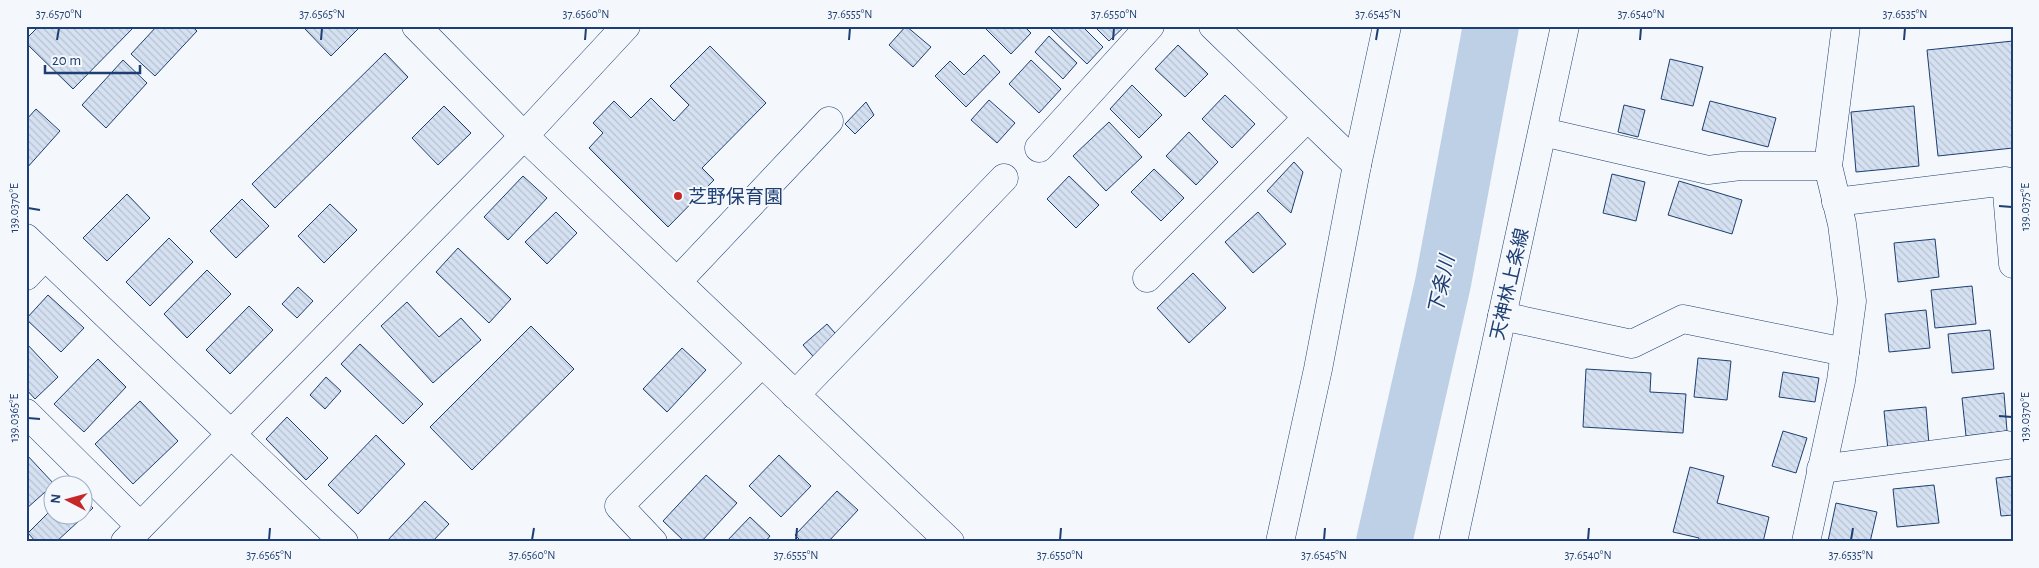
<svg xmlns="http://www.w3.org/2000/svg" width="2039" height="568" viewBox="0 0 2039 568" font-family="'Alegreya Sans','Noto Sans JP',sans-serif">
<defs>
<pattern id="building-back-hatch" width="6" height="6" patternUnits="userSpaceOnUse" patternTransform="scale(1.25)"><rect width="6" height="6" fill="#d5e0f0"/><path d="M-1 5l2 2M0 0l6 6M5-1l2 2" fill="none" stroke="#b6c1d1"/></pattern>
</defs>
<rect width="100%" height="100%" fill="#f4f7fb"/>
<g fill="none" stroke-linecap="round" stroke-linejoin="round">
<path stroke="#bed0e5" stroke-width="56" d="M 1384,542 L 1443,283 L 1491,26"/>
</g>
<g fill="url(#building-back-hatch)" stroke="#1d3f73">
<path d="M 39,26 L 135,26 L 73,89 L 26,43 L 26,39 Z"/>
<path d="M 157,26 L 192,26 L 197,31 L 155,76 L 131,54 Z"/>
<path d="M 308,26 L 361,26 L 331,56 L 305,29 Z"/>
<path d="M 906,26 L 931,47 L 913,67 L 889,45 Z"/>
<path d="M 983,26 L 1024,26 L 1031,33 L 1011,54 Z"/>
<path d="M 1054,26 L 1082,26 L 1103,47 L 1087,64 L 1051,29 Z"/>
<path d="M 1094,26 L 1125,26 L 1109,41 Z"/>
<path d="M 1049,36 L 1077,63 L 1063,79 L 1035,52 Z"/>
<path d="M 2013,41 L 2013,148 L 1938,156 L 1927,50 Z"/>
<path d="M 1178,45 L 1208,74 L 1185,97 L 1155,69 Z"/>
<path d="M 710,46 L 766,103 L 702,168 L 714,180 L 668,227 L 589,148 L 603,133 L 593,123 L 614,101 L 631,118 L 651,98 L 674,121 L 689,105 L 670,86 Z"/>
<path d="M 385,53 L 408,77 L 275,208 L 252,184 Z"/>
<path d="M 984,55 L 1000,72 L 966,107 L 935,76 L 950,61 L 964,75 Z"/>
<path d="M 1670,59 L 1703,67 L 1693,106 L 1661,99 Z"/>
<path d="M 123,60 L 147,83 L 106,128 L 82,105 Z"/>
<path d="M 1031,60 L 1061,89 L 1039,113 L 1009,84 Z"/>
<path d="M 1132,85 L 1162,115 L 1139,138 L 1110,109 Z"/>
<path d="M 1225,95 L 1255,124 L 1232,148 L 1202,119 Z"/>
<path d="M 989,100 L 1015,123 L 997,143 L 971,120 Z"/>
<path d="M 1710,101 L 1776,118 L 1768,147 L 1702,130 Z"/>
<path d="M 866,102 L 874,115 L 855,134 L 845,124 Z"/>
<path d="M 1624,105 L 1645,110 L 1638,137 L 1618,132 Z"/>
<path d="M 444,106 L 471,133 L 438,165 L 412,138 Z"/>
<path d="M 1914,106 L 1919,166 L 1856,172 L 1851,112 Z"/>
<path d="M 36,109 L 60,131 L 26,169 L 26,120 Z"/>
<path d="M 1109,122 L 1142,157 L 1106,191 L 1073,156 Z"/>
<path d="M 1189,132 L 1218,162 L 1196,185 L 1166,156 Z"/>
<path d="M 1294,162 L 1303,172 L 1291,213 L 1267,191 Z"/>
<path d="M 1154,169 L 1184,198 L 1161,221 L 1131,192 Z"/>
<path d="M 1612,174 L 1645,182 L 1636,221 L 1603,213 Z"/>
<path d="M 523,176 L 547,198 L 508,240 L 484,217 Z"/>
<path d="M 1069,176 L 1099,205 L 1076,228 L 1047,199 Z"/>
<path d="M 1679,181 L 1742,200 L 1732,234 L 1668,215 Z"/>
<path d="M 127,194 L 150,218 L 107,261 L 83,238 Z"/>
<path d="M 242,199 L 269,226 L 236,258 L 210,231 Z"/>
<path d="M 330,204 L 357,230 L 324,263 L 298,236 Z"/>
<path d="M 556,212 L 577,233 L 547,264 L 525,242 Z"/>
<path d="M 1258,212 L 1286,244 L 1253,273 L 1225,242 Z"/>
<path d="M 169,238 L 193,262 L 150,306 L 126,282 Z"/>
<path d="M 1935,239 L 1939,277 L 1898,282 L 1894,243 Z"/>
<path d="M 458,248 L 511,299 L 489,323 L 436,272 Z"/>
<path d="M 207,270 L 231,294 L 187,338 L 164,314 Z"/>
<path d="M 1193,273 L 1226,308 L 1189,343 L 1157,308 Z"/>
<path d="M 1972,286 L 1976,324 L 1935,328 L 1931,290 Z"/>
<path d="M 298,287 L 313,301 L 297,318 L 282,304 Z"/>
<path d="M 48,295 L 84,328 L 61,352 L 26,319 Z"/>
<path d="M 407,302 L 439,337 L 461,318 L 481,340 L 433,383 L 381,326 Z"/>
<path d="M 249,306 L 273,330 L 230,374 L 206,350 Z"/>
<path d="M 1926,310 L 1930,348 L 1889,352 L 1885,314 Z"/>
<path d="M 827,324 L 842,341 L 818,362 L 803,345 Z"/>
<path d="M 531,326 L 574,369 L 472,470 L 430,427 Z"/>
<path d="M 1990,330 L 1994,369 L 1952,373 L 1948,334 Z"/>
<path d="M 26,343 L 58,377 L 35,399 L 26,389 Z"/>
<path d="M 360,344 L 423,404 L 403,424 L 341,364 Z"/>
<path d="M 682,348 L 706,370 L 667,412 L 643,389 Z"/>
<path d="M 1698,358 L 1731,361 L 1727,400 L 1694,397 Z"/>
<path d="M 98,359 L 126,387 L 84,432 L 54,404 Z"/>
<path d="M 1586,369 L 1651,373 L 1650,392 L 1686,394 L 1683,433 L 1583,427 Z"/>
<path d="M 1783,372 L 1819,378 L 1815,402 L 1779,397 Z"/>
<path d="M 326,377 L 341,391 L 325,409 L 310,395 Z"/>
<path d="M 2004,393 L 2007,431 L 1966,436 L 1962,398 Z"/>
<path d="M 140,401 L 178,441 L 133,484 L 95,444 Z"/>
<path d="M 1926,407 L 1929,445 L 1888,450 L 1884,411 Z"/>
<path d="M 287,417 L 328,458 L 306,480 L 266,439 Z"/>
<path d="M 1783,431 L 1807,438 L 1796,473 L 1772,466 Z"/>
<path d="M 376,435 L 405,464 L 358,514 L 328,485 Z"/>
<path d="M 26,454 L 54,484 L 26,509 Z"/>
<path d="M 779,455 L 811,486 L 781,517 L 749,486 Z"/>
<path d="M 1690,467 L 1724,476 L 1717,503 L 1769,517 L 1763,542 L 1698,542 L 1699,538 L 1673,532 Z"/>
<path d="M 706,475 L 737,503 L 701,542 L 685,542 L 663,521 Z"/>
<path d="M 2013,476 L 2013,515 L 2001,516 L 1996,478 Z"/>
<path d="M 1934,485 L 1939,523 L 1897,527 L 1893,489 Z"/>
<path d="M 837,491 L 858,510 L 828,542 L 802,542 L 795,535 Z"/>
<path d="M 82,497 L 93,508 L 56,542 L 36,542 L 28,533 L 52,509 L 52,516 L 82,516 Z"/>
<path d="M 425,501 L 449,524 L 432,542 L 386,542 Z"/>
<path d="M 1836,503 L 1877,512 L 1870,542 L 1828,541 Z"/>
<path d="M 750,517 L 770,536 L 765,542 L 726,542 Z"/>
</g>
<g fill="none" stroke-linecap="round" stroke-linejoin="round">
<g stroke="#1d3f73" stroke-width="29">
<g id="street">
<path d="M 416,26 L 524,136 L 950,542"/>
<path d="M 1213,26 L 1357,165"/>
<path d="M 1543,132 L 1708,170 L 1740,166 L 1828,166"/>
<path d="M 1039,148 L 1150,26"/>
<path d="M 1836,202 L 2006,181 L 2013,264"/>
<path d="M 26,238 L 344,542"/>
<path d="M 26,276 L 45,256"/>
<path d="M 1147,278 L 1307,118"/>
<path d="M 677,282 L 829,121"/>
<path d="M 1502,316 L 1632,344 L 1683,319 L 1845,352"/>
<path d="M 795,395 L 1004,178"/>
<path d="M 26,413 L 140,526"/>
<path d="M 1821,469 L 2007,445"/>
<path d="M 125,542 L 524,136 L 626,26"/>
<path d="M 653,542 L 619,506 L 762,363"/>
<path d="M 1280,542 L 1318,369 L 1357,165 L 1387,26"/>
<path d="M 1806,542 L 1841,381 L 1852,301 L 1842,224 L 1828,166 L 1846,26"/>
</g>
</g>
<g stroke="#1d3f73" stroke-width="29">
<path id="secondary" d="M 1453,542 L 1565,26"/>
</g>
<use href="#street" stroke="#f4f7fb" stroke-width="28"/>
<use href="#secondary" stroke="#f4f7fb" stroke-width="28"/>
</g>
<path fill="none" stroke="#1d3f73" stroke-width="2" d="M 57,40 L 59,28M 321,40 L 322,28M 585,40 L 586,28M 849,40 L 850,28M 1113,40 L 1114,28M 1376,40 L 1378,28M 1640,40 L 1641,28M 1904,40 L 1905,28M 1999,206 L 2012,207M 28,208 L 40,210M 1999,416 L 2012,417M 28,418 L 40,419M 269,540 L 270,528M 532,540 L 534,528M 796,540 L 797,528M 1060,540 L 1061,528M 1324,540 L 1325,528M 1588,540 L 1589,528M 1851,540 L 1853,528"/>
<circle fill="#c62828" stroke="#f4f7fb" stroke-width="2" cx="678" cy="196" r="5"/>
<g text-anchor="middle" stroke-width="4" stroke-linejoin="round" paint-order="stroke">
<g font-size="19" fill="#1d3f73" stroke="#f4f7fb" text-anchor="start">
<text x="688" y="203">芝野保育園</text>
</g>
<g font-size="19" fill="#1d3f73" stroke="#f4f7fb">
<text transform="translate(1509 284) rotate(-77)" y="7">天神林上条線</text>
</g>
<g font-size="20" font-style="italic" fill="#1d3f73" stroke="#f4f7fb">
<text transform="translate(1441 285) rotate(-78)" y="7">下条川</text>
</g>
</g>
<rect width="2039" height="568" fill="none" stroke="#f4f7fb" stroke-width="55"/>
<g transform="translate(68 500) rotate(276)"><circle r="24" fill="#f4f7fb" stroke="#9eadc5"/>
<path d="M0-4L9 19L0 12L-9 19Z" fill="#c62828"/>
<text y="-8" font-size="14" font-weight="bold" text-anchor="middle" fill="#1d3f73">N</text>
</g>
<path d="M45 65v8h95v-8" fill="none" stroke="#1d3f73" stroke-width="2.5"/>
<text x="52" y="65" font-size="15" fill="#1d3f73" stroke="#f4f7fb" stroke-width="4" paint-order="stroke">20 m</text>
<rect x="28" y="28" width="1984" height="512" fill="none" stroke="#1d3f73" stroke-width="2"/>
<g font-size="12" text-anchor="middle" fill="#1d3f73">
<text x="59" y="18">37.6570°N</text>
<text x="322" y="18">37.6565°N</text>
<text x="586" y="18">37.6560°N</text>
<text x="850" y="18">37.6555°N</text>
<text x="1114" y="18">37.6550°N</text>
<text x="1378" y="18">37.6545°N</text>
<text x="1641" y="18">37.6540°N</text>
<text x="1905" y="18">37.6535°N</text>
<text transform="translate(2025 207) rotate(-90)" y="4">139.0375°E</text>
<text transform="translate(14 208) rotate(-90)" y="4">139.0370°E</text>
<text transform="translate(2025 417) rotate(-90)" y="4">139.0370°E</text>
<text transform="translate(14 418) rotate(-90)" y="4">139.0365°E</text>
<text x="269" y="559">37.6565°N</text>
<text x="532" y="559">37.6560°N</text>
<text x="796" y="559">37.6555°N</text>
<text x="1060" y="559">37.6550°N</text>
<text x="1324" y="559">37.6545°N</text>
<text x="1588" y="559">37.6540°N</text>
<text x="1851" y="559">37.6535°N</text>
</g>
</svg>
